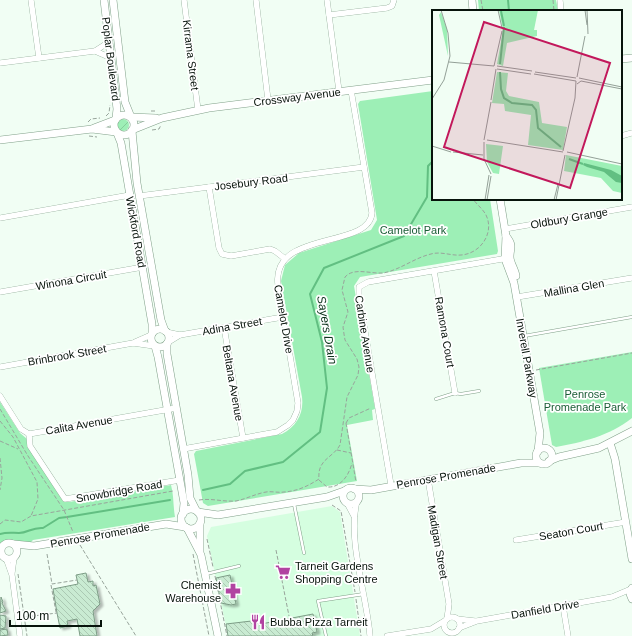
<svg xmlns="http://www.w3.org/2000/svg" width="632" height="636" viewBox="0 0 632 636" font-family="Arial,sans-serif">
<defs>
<pattern id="garden-furrows" width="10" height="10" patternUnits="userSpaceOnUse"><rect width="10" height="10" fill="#9defb6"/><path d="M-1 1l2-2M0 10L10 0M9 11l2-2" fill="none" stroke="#86cc9b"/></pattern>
<pattern id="building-back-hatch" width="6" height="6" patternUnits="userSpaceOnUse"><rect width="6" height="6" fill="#c9ebd2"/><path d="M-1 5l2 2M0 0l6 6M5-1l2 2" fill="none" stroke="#abc9b3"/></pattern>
<filter id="shadow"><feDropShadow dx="3" dy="2" stdDeviation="1" flood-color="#0004"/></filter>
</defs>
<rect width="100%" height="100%" fill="#f1fef4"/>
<path fill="#d5fee0" d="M 332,506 L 340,512 L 360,636 L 228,636 L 207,536 L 211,527 Z"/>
<g fill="#9defb6">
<path d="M 478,0 L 556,0 L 558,11 L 479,11 Z"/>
<path d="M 433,91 L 433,199 L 490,199 L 498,251 L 497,254 L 360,277 L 354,286 L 375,409 L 372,410 L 373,420 L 347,425 L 357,481 L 208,506 L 203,503 L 194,454 L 196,451 L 282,434 C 297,426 304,413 302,397 L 281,281 L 285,265 L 299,253 L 371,230 L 377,220 L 358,104 L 360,101 Z"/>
<path d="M 632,352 L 632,418 C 609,436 583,442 556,447 L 552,445 L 539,368 Z"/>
<path d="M 0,402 L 20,433 L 27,439 L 29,448 L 63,501 L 69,502 L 171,485 C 174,496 173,506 175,517 L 33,540 L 30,543 L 19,543 L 8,540 L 0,545 Z"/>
</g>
<circle fill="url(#garden-furrows)" cx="123" cy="125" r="6"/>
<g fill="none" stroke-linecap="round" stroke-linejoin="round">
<g stroke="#62bf82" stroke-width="2">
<path d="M 508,0 L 509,11"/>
<path d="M 203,490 L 230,484 L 245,471 L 283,462 L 320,432 L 327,388 L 322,342 L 310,294 L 324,268 L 404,236 L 427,197 L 428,166 L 433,161"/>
<path d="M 0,534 C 7,532 12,533 19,533 C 28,533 32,527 43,528 L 59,518 L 67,517 L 170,500"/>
</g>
</g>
<g fill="url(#building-back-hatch)" stroke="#7d9c86" filter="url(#shadow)">
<path d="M 86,573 L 88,582 L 93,581 L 93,586 L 96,585 L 100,604 L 93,611 L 97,636 L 80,636 L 77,619 L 67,621 L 68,626 L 60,628 L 57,613 L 53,589 L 78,584 L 76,575 Z"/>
<path d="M 230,575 L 236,604 L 231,605 L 221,603 L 216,578 Z"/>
<path d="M 1,597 L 3,602 L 2,603 L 6,611 L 0,613 Z"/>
<path d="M 313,614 L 317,632 L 312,633 L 313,636 L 228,636 L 226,624 L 260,620 L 261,624 Z"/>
<path d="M 0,615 L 6,616 L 5,628 L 0,629 Z"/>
<path d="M 7,629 L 8,635 L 0,636 L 0,630 Z"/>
</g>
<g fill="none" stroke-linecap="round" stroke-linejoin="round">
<g stroke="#81a089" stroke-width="3.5">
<g id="service">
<path d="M 524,336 L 632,317"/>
<path d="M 436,399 L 455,393 L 461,394 L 479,391"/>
<path d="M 294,504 L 304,553"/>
<path d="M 206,574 L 239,566"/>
<path d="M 326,636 L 318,601 L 364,594"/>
</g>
</g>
<g stroke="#81a089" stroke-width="6">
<g id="minor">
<path d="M 31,0 L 39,58"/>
<path d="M 184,0 L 198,110"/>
<path d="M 256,0 L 268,100"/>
<path d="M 327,0 L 339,91"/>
<path d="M 560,0 L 561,11"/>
<path d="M 329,15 L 387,8 L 392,6 L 394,0"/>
<path d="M 95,51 L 111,58"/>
<path d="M 0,63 L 95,51 L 109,42"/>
<path d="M 621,136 L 632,133"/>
<path d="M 209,187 L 219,248 L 222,254 L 231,256 L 270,249 L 275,251 L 284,258"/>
<path d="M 139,196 L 364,167"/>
<path d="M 0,218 L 130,195"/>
<path d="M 505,229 L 632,207"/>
<path d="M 434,271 L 455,393"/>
<path d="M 0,292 L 143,267"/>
<path d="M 517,297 L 632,278"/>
<path d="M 224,327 L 243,438"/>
<path d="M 166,332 L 180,335 L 283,317"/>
<path d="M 135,342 L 151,335"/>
<path d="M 167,343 L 180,335"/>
<path d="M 0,367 L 133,343 L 154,346"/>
<path d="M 0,396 L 21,429 L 29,434 L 176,408"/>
<path d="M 29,434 L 30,446 L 65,499 L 180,480"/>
<path d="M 183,449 L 277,432 L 288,425 L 293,420 L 297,411 L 298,403 L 278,285 C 271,229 369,250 372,213 L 351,90"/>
<path d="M 428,479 L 449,604 L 447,619"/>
<path d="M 391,485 L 359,296 L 359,287 L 368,282 L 508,258"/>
<path d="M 357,501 C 347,540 367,596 370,636"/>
<path d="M 347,503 L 354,516"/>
<path d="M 516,540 L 626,522"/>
<path d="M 6,558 L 12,575 L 20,636"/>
<path d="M 12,573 L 14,558"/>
<path d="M 563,606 L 568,636"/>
<circle cx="452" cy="625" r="8"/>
<path d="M 457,619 L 475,621"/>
<path d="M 459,628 L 477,621 L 612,597 L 631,589"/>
<path d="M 387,636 L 431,629 L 446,620"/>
</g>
</g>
<g stroke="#81a089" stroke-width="8">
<g id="tertiary">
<path d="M 104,0 L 117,109 L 116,118"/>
<path d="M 113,0 L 125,102 L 131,117"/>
<path d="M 472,0 L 473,11"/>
<path d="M 621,59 L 632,58"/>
<circle cx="124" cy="125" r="10"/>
<path d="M 131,117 L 156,118"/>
<path d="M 94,128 L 115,120"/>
<path d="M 132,130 L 162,118 L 209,108 L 433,80"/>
<path d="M 132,131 L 137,183 L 161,320 L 165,331"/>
<path d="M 117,133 L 121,143 L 152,324 L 152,333"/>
<path d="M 0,140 L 92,129 L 116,132"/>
<path d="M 500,199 L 506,236 L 505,259 L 514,283 L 540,433 L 538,451"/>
<path d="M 506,236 C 514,246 510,247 510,257 C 510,263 515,269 516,276"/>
<circle cx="160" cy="338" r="9"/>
<path d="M 167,344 L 167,354 L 188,475 L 190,498 L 196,510"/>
<path d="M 155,346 L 158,357 L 184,503 L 183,514"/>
<path d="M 610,443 L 615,459 L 632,559"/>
<circle cx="544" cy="456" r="8"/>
<path d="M 549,461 L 559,457 L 599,448 L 632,431"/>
<circle cx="351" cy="496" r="8"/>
<path d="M 355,489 L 371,490 L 521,463 L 539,463"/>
<circle cx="191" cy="519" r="10"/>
<path d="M 198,512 L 218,515 L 327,497 L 344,491"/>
<path d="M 200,525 L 200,551"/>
<path d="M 187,528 L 201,555 L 218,636"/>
<circle cx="9" cy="551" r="8"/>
<path d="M 14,544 L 34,546 L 166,524 L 185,527"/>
<path d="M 632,588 L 630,594 L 632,599"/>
</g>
</g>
<g stroke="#98a49b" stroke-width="1" stroke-dasharray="4 2" stroke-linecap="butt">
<path d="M 481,0 L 483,11"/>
<path d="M 553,0 L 554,11"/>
<path d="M 151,111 L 157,111"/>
<path d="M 106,116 L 109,113 L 110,105"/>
<path d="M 88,122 L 91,119 L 100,118"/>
<path d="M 152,130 L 159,129 L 161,125"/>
<path d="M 89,136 L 97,137"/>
<path d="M 536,370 L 632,353"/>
<path d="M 0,409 L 28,456 L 64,510 L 73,532"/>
<path d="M 0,421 L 13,437 L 37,482 L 38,499 L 31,516"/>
<path d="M 346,423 L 356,482"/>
<path d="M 346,423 L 349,418 L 371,408"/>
<path d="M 0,441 L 18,449"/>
<path d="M 337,450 L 351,453"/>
<path d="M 0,458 L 2,478 L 0,490"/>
<path d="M 319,480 L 327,487 C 341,488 349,475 352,463"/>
<path d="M 199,500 C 212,498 223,502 236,501 C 246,499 255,494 266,492 C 272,491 278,493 284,492 C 298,491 308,486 319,479 C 317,459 333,458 340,445 L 347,397 L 358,375 L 359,367 L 357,359 L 345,340 L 344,334 L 343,327 L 348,312 L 342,290 L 345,277 C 354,267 370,274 383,273 C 400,270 414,258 431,254 C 441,251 451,256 461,255 C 480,254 495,233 486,215 C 483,209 477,205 473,199"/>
<path d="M 332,505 L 341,511 L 355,592"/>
<path d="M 0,524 L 5,520 L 21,522 L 31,516 L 173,491"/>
<path d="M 207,539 L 213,567"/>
<path d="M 80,545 L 136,636"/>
<path d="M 276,550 L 289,616"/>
<path d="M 47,554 L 52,584 L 77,580"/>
<path d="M 193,554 L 209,636"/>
<path d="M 18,574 L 27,636"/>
<path d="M 215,576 L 227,636"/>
<path d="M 51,585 L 56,612"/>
<path d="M 356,599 L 361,636"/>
<path d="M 25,617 L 57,613"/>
</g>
<use href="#service" stroke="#fff" stroke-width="2.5"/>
<use href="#minor" stroke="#fff" stroke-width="5.5"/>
<use href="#tertiary" stroke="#fff" stroke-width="7"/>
</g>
<defs>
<g id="supermarket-bare" transform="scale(1.2)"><path d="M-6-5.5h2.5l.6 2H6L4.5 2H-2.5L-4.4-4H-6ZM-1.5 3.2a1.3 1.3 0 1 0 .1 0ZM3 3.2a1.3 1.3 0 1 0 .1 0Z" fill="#b143a1" stroke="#fff" stroke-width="2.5" paint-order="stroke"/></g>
<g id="pharmacy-bare" transform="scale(1.2)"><path d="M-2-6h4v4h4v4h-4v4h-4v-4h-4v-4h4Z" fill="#b143a1" stroke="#fff" stroke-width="2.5" paint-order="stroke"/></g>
<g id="restaurant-bare" transform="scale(1.2)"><path d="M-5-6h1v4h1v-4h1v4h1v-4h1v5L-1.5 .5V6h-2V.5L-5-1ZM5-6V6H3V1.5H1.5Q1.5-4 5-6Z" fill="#b143a1" stroke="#fff" stroke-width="2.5" paint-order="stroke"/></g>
</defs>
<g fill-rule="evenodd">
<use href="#supermarket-bare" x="283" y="572"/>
<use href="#pharmacy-bare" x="233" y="591"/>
<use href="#restaurant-bare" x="258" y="622"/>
</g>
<g text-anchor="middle" stroke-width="3.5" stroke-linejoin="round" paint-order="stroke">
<g font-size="11" fill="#07130b" stroke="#fff">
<text transform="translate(191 55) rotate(83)" y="4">Kirrama Street</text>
<text transform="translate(111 59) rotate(83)" y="4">Poplar Boulevard</text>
<text transform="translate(297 97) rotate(-7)" y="4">Crossway Avenue</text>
<text transform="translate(251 182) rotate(-7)" y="4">Josebury Road</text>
<text transform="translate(569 218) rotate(-10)" y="4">Oldbury Grange</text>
<text transform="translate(136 232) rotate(80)" y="4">Wickford Road</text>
<text transform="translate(71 280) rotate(-10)" y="4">Winona Circuit</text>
<text transform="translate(574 288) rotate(-10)" y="4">Mallina Glen</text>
<text transform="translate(284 319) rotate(80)" y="4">Camelot Drive</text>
<text transform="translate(232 326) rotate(-10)" y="4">Adina Street</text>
<text transform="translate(445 332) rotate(80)" y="4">Ramona Court</text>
<text transform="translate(365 334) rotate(81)" y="4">Carbine Avenue</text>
<text transform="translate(67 355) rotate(-10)" y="4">Brinbrook Street</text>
<text transform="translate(527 358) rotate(80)" y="4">Inverell Parkway</text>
<text transform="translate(233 383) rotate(80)" y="4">Beltana Avenue</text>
<text transform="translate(79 425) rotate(-10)" y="4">Calita Avenue</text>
<text transform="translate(446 476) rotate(-10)" y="4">Penrose Promenade</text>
<text transform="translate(119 491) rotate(-10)" y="4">Snowbridge Road</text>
<text transform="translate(571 531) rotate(-10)" y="4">Seaton Court</text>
<text transform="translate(100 535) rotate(-10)" y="4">Penrose Promenade</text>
<text transform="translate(438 542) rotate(80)" y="4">Madigan Street</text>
<text transform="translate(545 609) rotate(-10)" y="4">Danfield Drive</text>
</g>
<g font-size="11" fill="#1a5d36" stroke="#fff">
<text x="413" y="234">Camelot Park</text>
<text x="585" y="398">Penrose<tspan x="585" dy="13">Promenade Park</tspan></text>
</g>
<g font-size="11" fill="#07130b" stroke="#fff" text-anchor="start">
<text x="295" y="570">Tarneit Gardens<tspan x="295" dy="13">Shopping Centre</tspan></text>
<text x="221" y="589" text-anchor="end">Chemist<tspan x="221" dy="13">Warehouse</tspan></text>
<text x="270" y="626">Bubba Pizza Tarneit</text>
</g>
<g font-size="12" font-style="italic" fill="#0b331b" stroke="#fff">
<text transform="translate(327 330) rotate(80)" y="4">Sayers Drain</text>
</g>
</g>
<g transform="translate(432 10)">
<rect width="190" height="190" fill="#f1fef4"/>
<path d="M 9,2 L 15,19 L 16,46 L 7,5 Z" fill="#9defb6"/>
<path d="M 67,0 L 106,0 L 102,20 L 105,20 L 105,26 L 75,33 L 71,56 L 65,54 L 71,20 ZM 65,62 L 76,63 L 74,81 L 77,86 L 107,92 L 110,113 L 135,117 L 131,140 L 96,135 L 99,105 L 73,101 L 72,94 L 60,93 ZM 54,134 L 71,136 L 67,164 L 61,163 L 55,152 ZM 134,145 L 190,156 L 190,183 L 181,181 L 169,168 L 132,161 Z" fill="#9defb6"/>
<path d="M 152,153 L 179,160 L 190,166 L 190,173 L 184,172 L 172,162 L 155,157 L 151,155 Z" fill="#62bf82"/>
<path fill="none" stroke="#62bf82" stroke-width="2" d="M 69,1 L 72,16M 68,54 L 72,17M 68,62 L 69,79 L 72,88 L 80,93 L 100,95 L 104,100 L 106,118 L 129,137M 137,149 L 151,154"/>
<path fill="none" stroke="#93a097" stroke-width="1" d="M 66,0 L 70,18M 153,0 L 155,15M 155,0 L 156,24M 17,52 L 62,56M 62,56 L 70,21M 65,56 L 100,61M 65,59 L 99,64M 103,62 L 144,68M 102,64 L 144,71M 145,67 L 153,26M 147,68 L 190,77M 145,74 L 149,71 L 190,79M 0,89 L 12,70 L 18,46 L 16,23 L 9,0M 59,90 L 64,59M 52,130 L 59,92M 55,130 L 131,142M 52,132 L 52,149 L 59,164M 0,136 L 19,142M 131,141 L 143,88 L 144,71M 21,142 L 51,145M 135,142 L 190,154M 53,190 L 57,165M 55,190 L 59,166M 122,190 L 126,174M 124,190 L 133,145"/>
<path fill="#c2185b" fill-opacity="0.15" stroke="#c2185b" stroke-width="2" d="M 52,12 L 178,53 L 138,178 L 12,137 Z"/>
<rect width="190" height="190" fill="none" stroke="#07130b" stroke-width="2"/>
</g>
<path d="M10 620v6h91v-6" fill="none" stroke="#07130b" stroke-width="2"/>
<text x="16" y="620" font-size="12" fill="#07130b" stroke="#ffffff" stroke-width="3" paint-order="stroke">100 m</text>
</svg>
